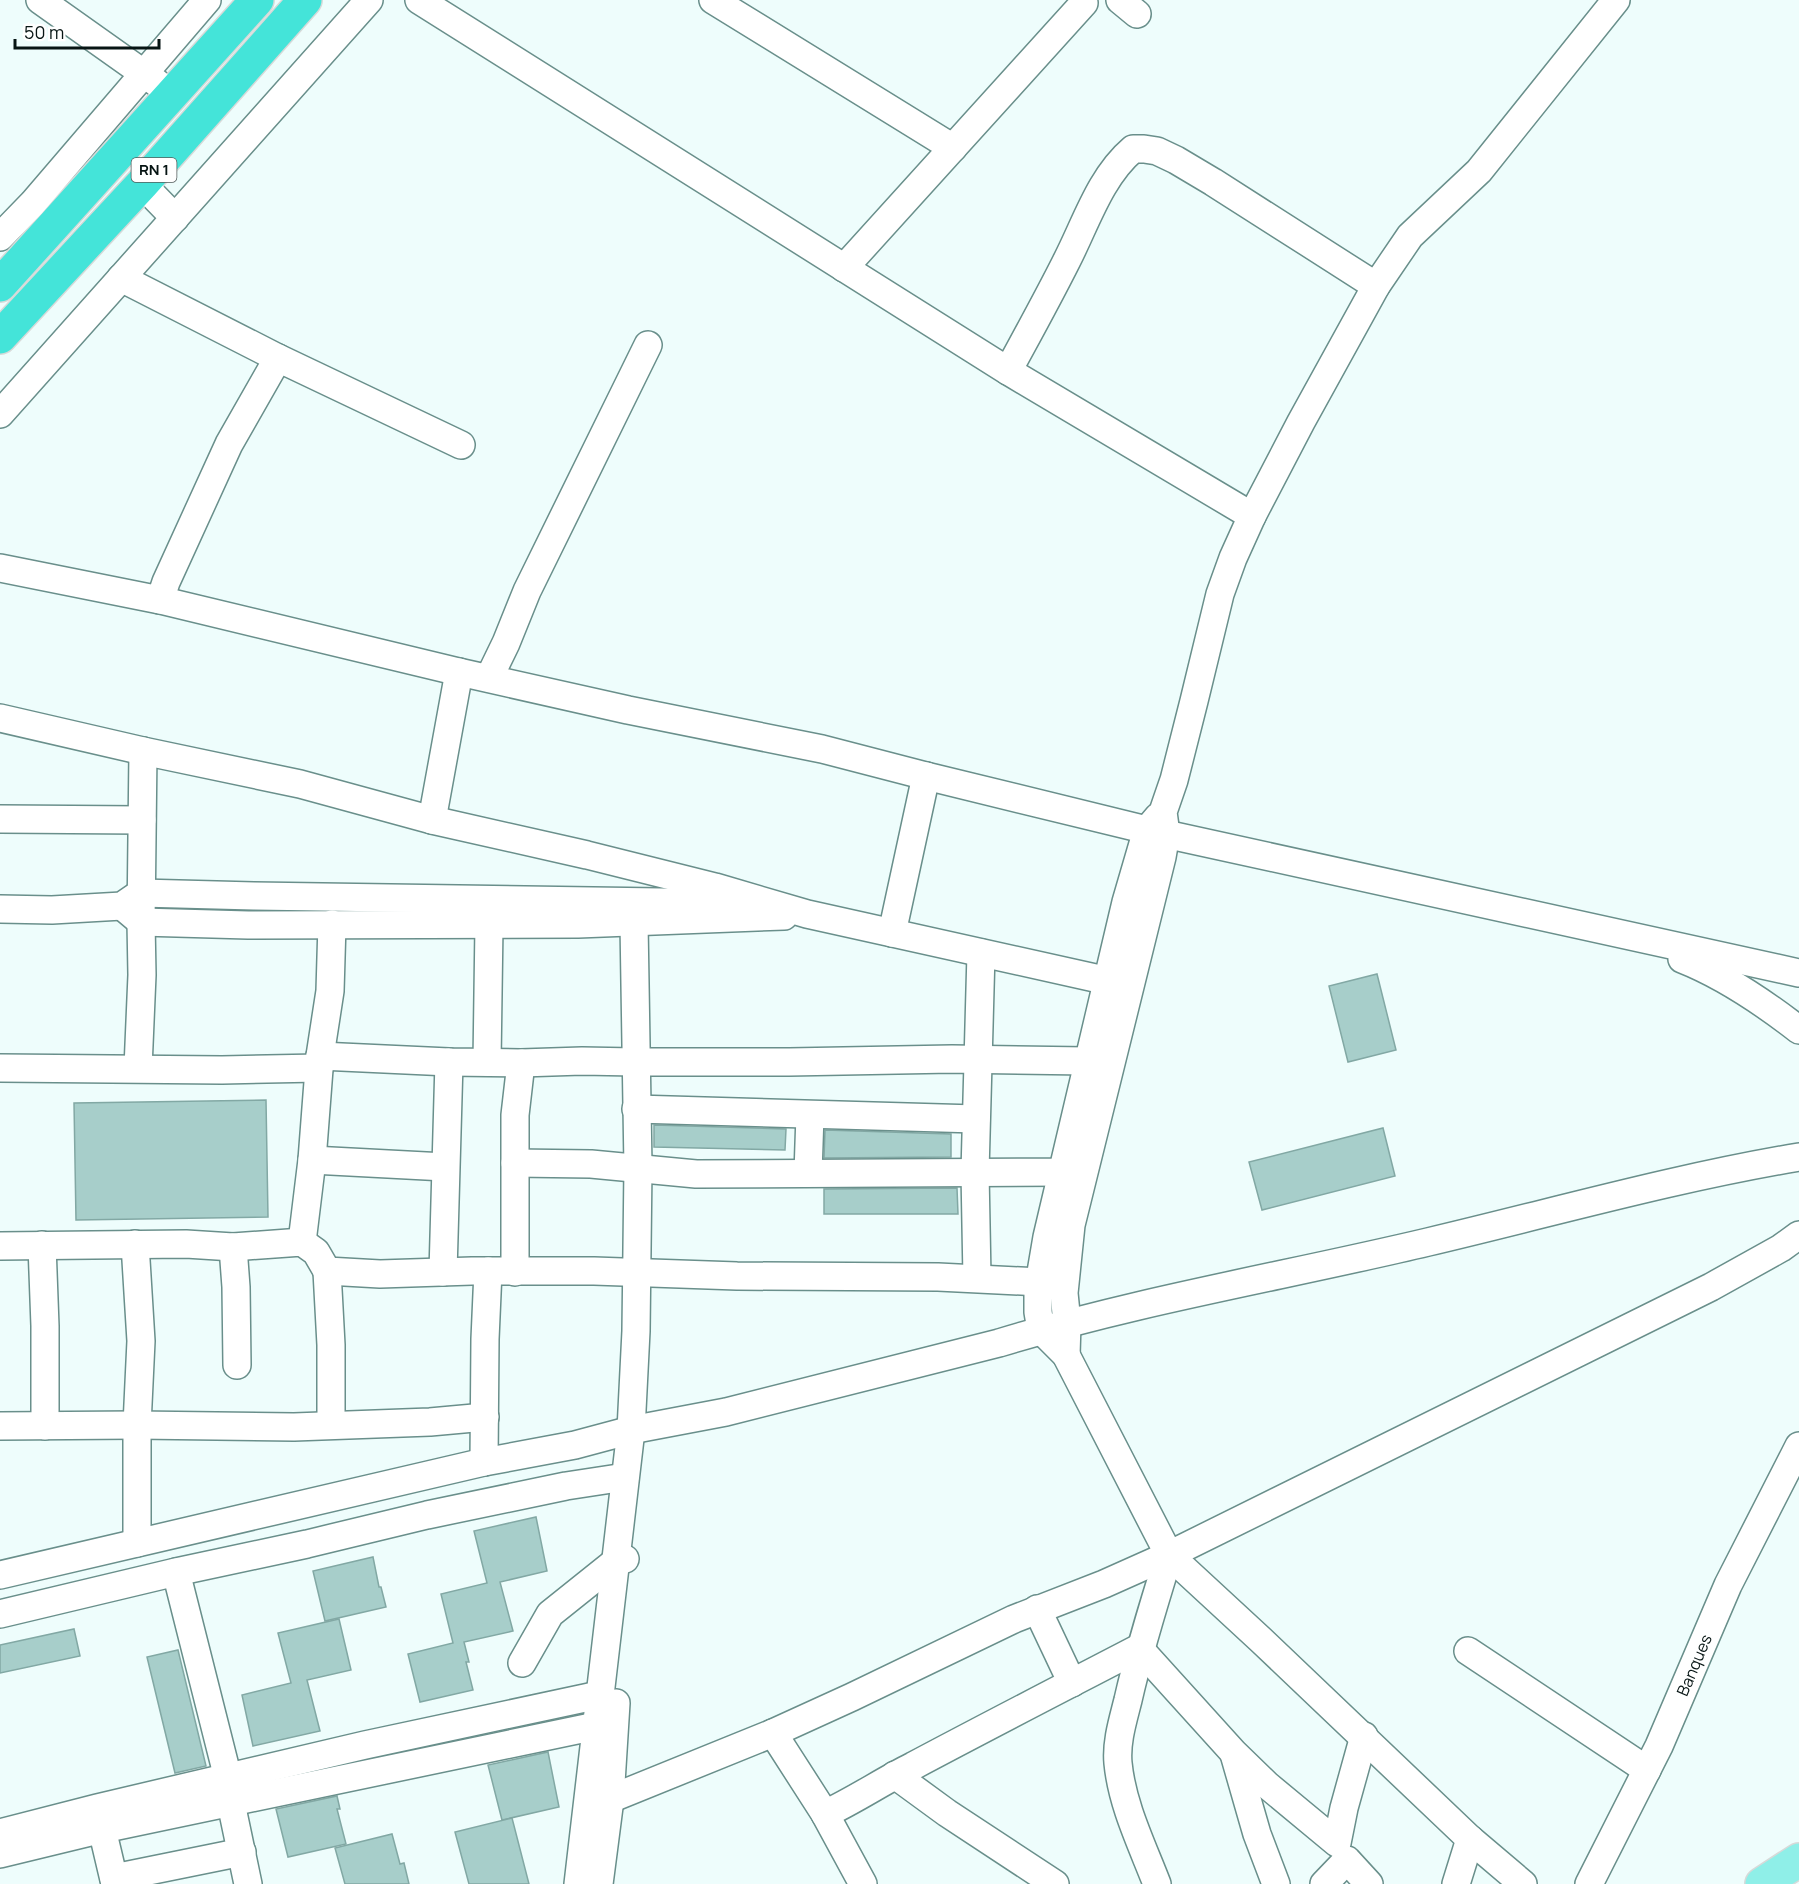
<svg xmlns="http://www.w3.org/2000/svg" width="1799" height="1884" viewBox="0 0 1799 1884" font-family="Manrope,sans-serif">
<rect width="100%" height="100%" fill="#eefdfc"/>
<g fill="#a7ceca" stroke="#82a8a4" stroke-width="1.5">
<path d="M 1377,974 L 1396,1050 L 1348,1062 L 1329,986 Z"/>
<path d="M 266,1100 L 268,1217 L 76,1220 L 74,1103 Z"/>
<path d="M 654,1125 L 786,1129 L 785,1150 L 654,1147 Z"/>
<path d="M 1383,1128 L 1395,1176 L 1262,1210 L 1249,1162 Z"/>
<path d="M 825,1130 L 951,1134 L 951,1157 L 824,1158 Z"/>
<path d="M 957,1188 L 958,1214 L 824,1214 L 824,1189 Z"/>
<path d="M 536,1517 L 547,1571 L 500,1582 L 513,1631 L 464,1642 L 469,1662 L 466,1662 L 473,1690 L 420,1702 L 408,1654 L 453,1643 L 441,1594 L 487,1583 L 474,1531 Z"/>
<path d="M 373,1557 L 379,1587 L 381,1587 L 386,1607 L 325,1621 L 313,1571 Z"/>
<path d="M 339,1619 L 351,1670 L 307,1680 L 320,1731 L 253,1746 L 242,1695 L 291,1683 L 278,1633 Z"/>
<path d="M 74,1629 L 80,1656 L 0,1673 L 0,1645 Z"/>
<path d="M 178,1650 L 206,1766 L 175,1773 L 147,1657 Z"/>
<path d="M 548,1752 L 559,1807 L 502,1820 L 488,1765 Z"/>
<path d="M 337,1796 L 340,1809 L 337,1809 L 346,1844 L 288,1857 L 276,1809 Z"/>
<path d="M 512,1818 L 529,1884 L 469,1884 L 455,1832 Z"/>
<path d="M 392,1834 L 400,1864 L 404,1863 L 409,1884 L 345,1884 L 335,1848 Z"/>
</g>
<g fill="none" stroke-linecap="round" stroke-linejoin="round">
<g stroke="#698f8b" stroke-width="30">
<g id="minor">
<path d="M 40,0 L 157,83"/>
<path d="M 419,0 L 1008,371 L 1252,516"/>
<path d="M 713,0 L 953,148"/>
<path d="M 1120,0 L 1137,14"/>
<path d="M 142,184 L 175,218"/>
<path d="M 0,237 L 33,203 L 207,0"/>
<path d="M 844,268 L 1084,3"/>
<path d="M 121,278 L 278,358"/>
<path d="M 1008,371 C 1028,334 1048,298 1067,260 C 1086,223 1100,177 1133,149 L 1144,149 L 1157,151 L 1176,160 L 1213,182 L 1376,286"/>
<path d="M 0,414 L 369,0"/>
<path d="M 0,568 L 160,600 L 459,672 L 628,710 L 822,749 L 926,776 L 1147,830 L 1799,973"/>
<path d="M 160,600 L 166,582 L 229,444 L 278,358 L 461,445"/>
<path d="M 489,678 L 506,643 L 527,591 L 648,345"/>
<path d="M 0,718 L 143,751 L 300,784 L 432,820 L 587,855 L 715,887 L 807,914 L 1122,984"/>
<path d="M 1158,817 L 1147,830 L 1126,902 L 1047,1237 L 1038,1290 L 1038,1312 L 1041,1330 L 1066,1355 L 1169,1555 L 1261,1640 L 1470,1839 L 1523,1884"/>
<path d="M 0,819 L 142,820"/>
<path d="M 432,820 L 459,672"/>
<path d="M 122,906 L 141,922 L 248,925 L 578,924 L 784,916"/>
<path d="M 0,909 L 52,910 L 122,906 L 141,893 L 254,896 L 729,903"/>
<path d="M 892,933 L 926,776"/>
<path d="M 1682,959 C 1725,976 1763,1002 1799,1030"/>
<path d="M 320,1056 L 449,1062 L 521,1063 L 582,1061 L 635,1062 L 789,1062 L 952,1059 L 1087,1061"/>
<path d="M 487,1062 L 489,925"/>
<path d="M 0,1068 L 222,1070 L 319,1068"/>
<path d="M 138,1068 L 142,975 L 141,922 L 143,751"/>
<path d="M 636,1109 L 976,1119"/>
<path d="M 312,1160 L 445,1167"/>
<path d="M 515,1163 L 591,1164 L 696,1174 L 1062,1172 L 1080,1171"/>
<path d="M 808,1173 L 810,1115"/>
<path d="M 302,1242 L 312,1160 L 320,1056 L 330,991 L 332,924"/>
<path d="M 135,1244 L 141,1341 L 137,1425 L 137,1543"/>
<path d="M 42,1245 L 45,1326 L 45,1426"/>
<path d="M 0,1246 L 186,1244 L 233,1247 L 302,1242 L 316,1252 L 327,1271 L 380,1274 L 472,1271 L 594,1271 L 737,1276 L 938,1277 L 1040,1282"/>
<path d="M 233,1247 L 236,1287 L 237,1365"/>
<path d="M 327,1271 L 331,1345 L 331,1425"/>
<path d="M 443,1272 L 449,1062"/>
<path d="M 515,1272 L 515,1115 L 521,1063"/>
<path d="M 977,1278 L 975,1172 L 981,953"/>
<path d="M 1066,1355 L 1067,1323 L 1064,1293 L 1071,1225 L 1162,857 L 1166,834 L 1163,812 L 1174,780 L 1194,701 L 1220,594 L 1233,558 L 1252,516 L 1301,422 L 1376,286 L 1410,236 L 1479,171 L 1616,0"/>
<path d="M 0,1426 L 137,1425 L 294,1427 L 430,1422 L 485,1417"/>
<path d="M 484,1462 L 485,1339 L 488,1271"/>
<path d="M 176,1572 L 228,1778 L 231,1803 L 248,1884"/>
<path d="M 0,1575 L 484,1462 L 575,1445 L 631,1430 L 726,1412 L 999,1343 C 1140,1300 1285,1276 1428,1242 C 1551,1213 1674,1178 1799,1157"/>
<path d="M 1037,1609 L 1072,1683"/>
<path d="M 0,1614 L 176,1572 L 307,1544 L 427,1515 L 566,1486 L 625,1477"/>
<path d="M 1468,1651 L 1647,1770"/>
<path d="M 522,1663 L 550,1614 L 615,1562 L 625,1559"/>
<path d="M 773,1733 L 852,1697 L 1014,1619 L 1104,1584 L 1169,1555 L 1711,1287 L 1781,1248 L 1799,1235"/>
<path d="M 1234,1754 L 1257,1834 L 1276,1884"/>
<path d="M 895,1775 L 947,1813 L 1055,1884"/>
<path d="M 594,1799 L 610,1799 L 773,1733 L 825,1814 L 863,1884"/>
<path d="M 98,1812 L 115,1884"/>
<path d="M 825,1814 C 855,1800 883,1781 913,1766 C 988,1726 1064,1687 1139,1648 L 1234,1753 L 1267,1785 L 1337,1843 L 1344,1808 L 1364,1736"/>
<path d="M 0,1833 L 97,1808 L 365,1745 L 599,1695"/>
<path d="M 0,1854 L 103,1829 L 596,1726"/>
<path d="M 114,1878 L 242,1852"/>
<path d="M 578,1884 L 631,1430 L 636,1331 L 638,1167 L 634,923"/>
<path d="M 599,1884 L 610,1799 L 616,1703"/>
<path d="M 1157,1884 C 1142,1845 1122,1805 1118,1763 C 1116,1742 1123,1720 1128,1700 C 1139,1651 1154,1603 1169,1555"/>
<path d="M 1324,1884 L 1347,1860 L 1369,1884"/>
<path d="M 1456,1884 L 1470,1839"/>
<path d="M 1589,1884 L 1659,1746 L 1728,1585 L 1799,1446"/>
</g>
</g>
<g stroke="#d7dad9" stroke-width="36">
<path id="major" d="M 1762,1884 L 1799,1860"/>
</g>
<g stroke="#d7dad9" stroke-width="36">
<g id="highway">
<path d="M 0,285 L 257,0"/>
<path d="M 0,337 L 142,184 L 305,0"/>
</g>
</g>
<use href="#minor" stroke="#fff" stroke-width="27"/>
<use href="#major" stroke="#8fefe8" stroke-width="33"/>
<use href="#highway" stroke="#44e4d9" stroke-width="33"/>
</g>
<g text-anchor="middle" stroke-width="4.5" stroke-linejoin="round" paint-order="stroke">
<rect fill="#fff" stroke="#515b5a" stroke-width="1.5" x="131.5" y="158" width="45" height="24" rx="4.5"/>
<g font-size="15" font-weight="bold" fill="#071514">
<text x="154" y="175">RN 1</text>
</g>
<g font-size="16" fill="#071514" stroke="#fff">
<text transform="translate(1694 1665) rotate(-67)" y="6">Banques</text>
</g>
</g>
<path d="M15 39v9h144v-9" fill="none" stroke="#071514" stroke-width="3"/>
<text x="24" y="39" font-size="18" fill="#071514" stroke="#ffffff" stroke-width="4.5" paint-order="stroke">50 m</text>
</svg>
